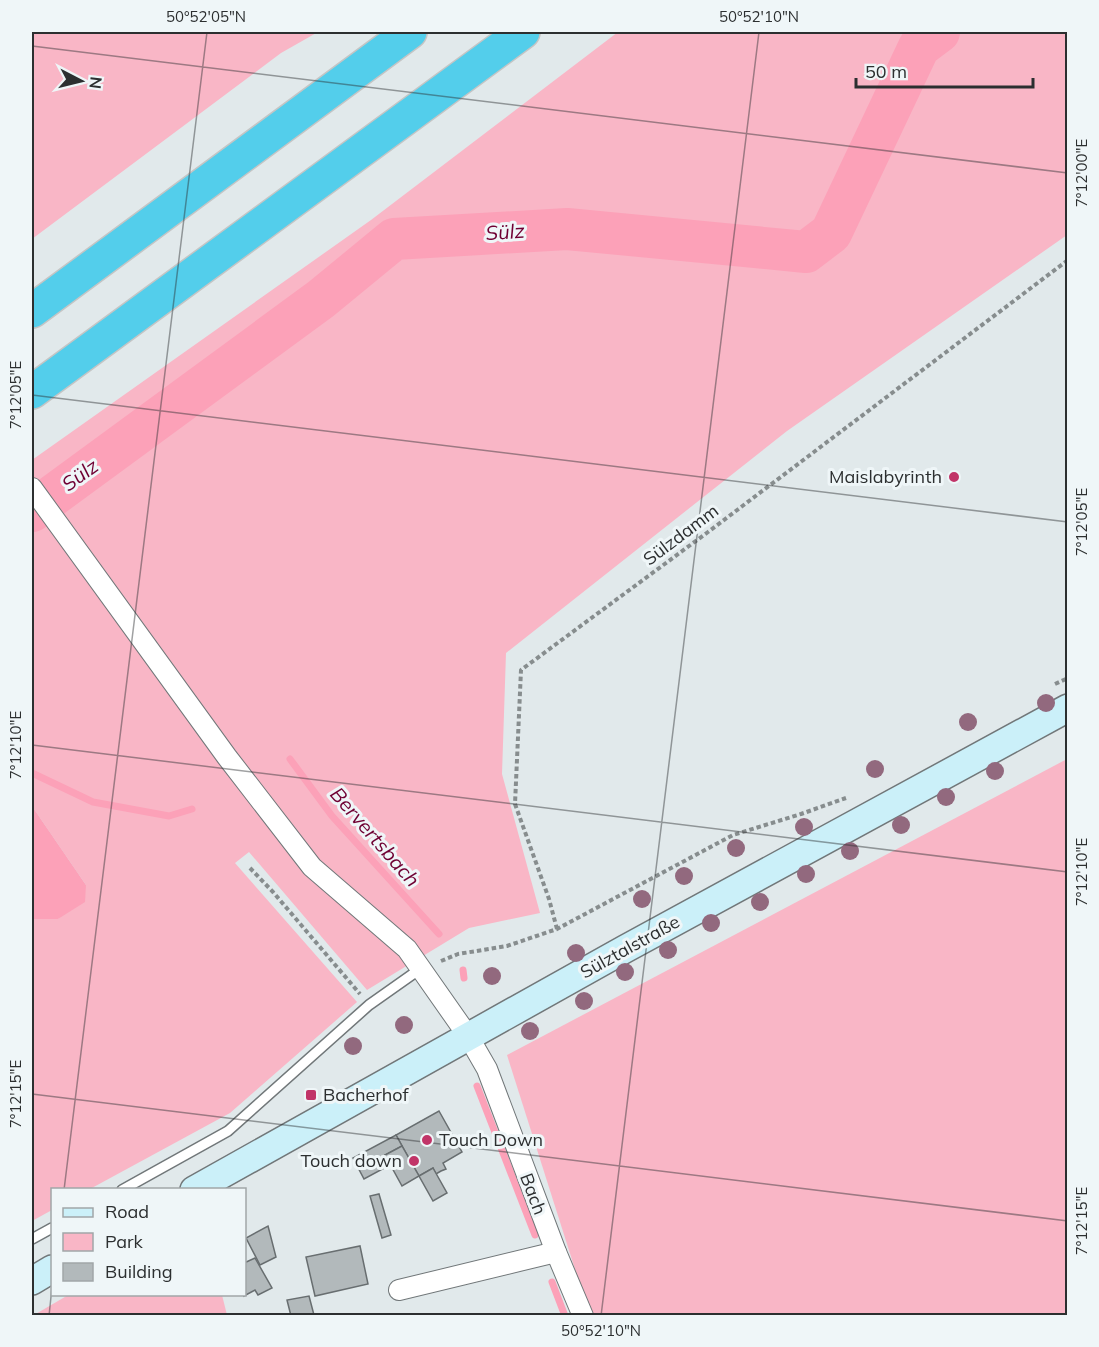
<svg xmlns="http://www.w3.org/2000/svg" width="1099" height="1347" viewBox="0 0 1099 1347" font-family="Mulish,sans-serif">
<rect width="100%" height="100%" fill="#e1e9eb"/>
<g fill="#f9b6c6">
<path d="M 32,32 L 318,32 L 281,53 L 32,239 Z"/>
<path d="M 618,32 L 1067,32 L 1067,235 L 787,431 L 506,653 L 502,774 L 540,913 L 469,928 L 367,990 L 249,852 L 235,863 L 357,1002 L 230,1113 L 90,1189 L 52,1190 L 52,1210 L 32,1221 L 32,919 L 58,919 L 86,885 L 34,809 L 32,810 L 32,460 L 371,220 Z"/>
<path d="M 1067,759 L 1067,1315 L 593,1315 L 587,1307 L 507,1055 Z"/>
<path d="M 70,1294 L 222,1295 L 227,1315 L 34,1315 Z"/>
</g>
<path fill="#fca1b8" d="M 34,809 L 86,885 L 85,902 L 58,919 L 32,919 L 32,810 Z"/>
<g fill="none" stroke-linecap="round" stroke-linejoin="round">
<g stroke="#fca1b8" stroke-width="7">
<path d="M 290,759 L 332,816 L 439,934"/>
<path d="M 32,773 L 93,802 L 169,816 L 192,809"/>
<path d="M 463,970 L 464,978"/>
<path d="M 477,1086 L 535,1235"/>
<path d="M 552,1282 L 565,1316"/>
</g>
<path stroke="#fca1b8" stroke-width="42" d="M 32,511 L 321,299 L 394,239 L 567,229 L 806,252 L 831,233 L 919,47 L 939,32"/>
</g>
<g fill="#b2b9bb" stroke="#686e70" stroke-width="1.5">
<path d="M 439,1111 L 462,1152 L 443,1163 L 446,1169 L 441,1171 L 436,1174 L 433,1168 L 419,1176 L 396,1135 Z"/>
<path d="M 396,1135 L 402,1146 L 385,1155 L 390,1165 L 364,1179 L 353,1158 Z"/>
<path d="M 402,1146 L 419,1176 L 402,1186 L 385,1155 Z"/>
<path d="M 433,1168 L 447,1193 L 433,1201 L 419,1176 Z"/>
<path d="M 379,1194 L 391,1235 L 382,1238 L 370,1196 Z"/>
<path d="M 268,1226 L 276,1257 L 260,1265 L 246,1238 Z"/>
<path d="M 360,1246 L 368,1284 L 315,1296 L 306,1257 Z"/>
<path d="M 255,1258 L 272,1288 L 258,1295 L 255,1290 L 244,1296 L 244,1263 Z"/>
<path d="M 309,1296 L 314,1315 L 291,1316 L 287,1300 Z"/>
</g>
<g fill="none" stroke-linecap="round" stroke-linejoin="round">
<g stroke="#717779" stroke-width="12">
<g id="service">
<path d="M 122,1190 L 228,1131 L 369,1005 L 420,969"/>
<path d="M 32,1239 L 52,1228"/>
</g>
</g>
<g stroke="#717779" stroke-width="22">
<g id="minor">
<path d="M 32,488 L 227,757 L 312,867 L 407,949 L 468,1036 L 487,1069 L 556,1252 L 583,1316"/>
<path d="M 399,1290 L 556,1252"/>
</g>
</g>
<g stroke="#717779" stroke-width="30">
<g id="secondary">
<path d="M 194,1190 L 625,949 L 1068,708"/>
<path d="M 32,1281 L 52,1269"/>
</g>
</g>
<g stroke="#c4c5c5" stroke-width="36">
<g id="motorway">
<path d="M 32,311 L 410,32"/>
<path d="M 32,392 L 523,32"/>
</g>
</g>
<g stroke="#878d8e" stroke-width="4" stroke-dasharray="4.5 3" stroke-linecap="butt">
<path d="M 1055,684 L 1068,678"/>
<path d="M 250,868 L 273,892 L 360,994"/>
<path d="M 557,929 L 549,899 L 515,804 L 521,670 L 708,532 L 1068,260"/>
<path d="M 441,961 L 458,954 L 507,946 L 557,929 L 733,835 L 801,814 L 846,798"/>
</g>
<use href="#service" stroke="#fff" stroke-width="9"/>
<use href="#minor" stroke="#fff" stroke-width="20"/>
<use href="#secondary" stroke="#cbf0f9" stroke-width="27"/>
<use href="#motorway" stroke="#53ceeb" stroke-width="33"/>
</g>
<g fill="#92697e">
<circle cx="1046" cy="703" r="9"/>
<circle cx="968" cy="722" r="9"/>
<circle cx="875" cy="769" r="9"/>
<circle cx="995" cy="771" r="9"/>
<circle cx="946" cy="797" r="9"/>
<circle cx="901" cy="825" r="9"/>
<circle cx="804" cy="827" r="9"/>
<circle cx="736" cy="848" r="9"/>
<circle cx="850" cy="851" r="9"/>
<circle cx="806" cy="874" r="9"/>
<circle cx="684" cy="876" r="9"/>
<circle cx="642" cy="899" r="9"/>
<circle cx="760" cy="902" r="9"/>
<circle cx="711" cy="923" r="9"/>
<circle cx="668" cy="950" r="9"/>
<circle cx="576" cy="953" r="9"/>
<circle cx="625" cy="972" r="9"/>
<circle cx="492" cy="976" r="9"/>
<circle cx="584" cy="1001" r="9"/>
<circle cx="404" cy="1025" r="9"/>
<circle cx="530" cy="1031" r="9"/>
<circle cx="353" cy="1046" r="9"/>
</g>
<path fill="none" stroke="#2c2f30" stroke-width="1.5" stroke-opacity="0.45" d="M 32,46 L 1068,173M 32,395 L 1068,522M 32,745 L 1068,872M 32,1094 L 1068,1221M 64,1190 L 207,32M 49,1316 L 52,1287M 601,1316 L 759,32"/>
<g fill="#c13468" stroke="#eff6f8" stroke-width="2">
<circle cx="954" cy="477" r="6"/>
<rect x="305" y="1089" width="12" height="12" rx="3"/>
<circle cx="427" cy="1140" r="6"/>
<circle cx="414" cy="1161" r="6"/>
</g>
<g text-anchor="middle" stroke-width="6" stroke-linejoin="round" paint-order="stroke">
<g font-size="18" fill="#2c2f30" stroke="#eff6f8" text-anchor="end">
<text x="942" y="483">Maislabyrinth</text>
<text x="323" y="1101" text-anchor="start">Bacherhof</text>
<text x="439" y="1146" text-anchor="start">Touch Down</text>
<text x="402" y="1167">Touch down</text>
</g>
<g font-size="18" fill="#2c2f30" stroke="#eff6f8">
<text transform="translate(681 535) rotate(-37)" y="6">Sülzdamm</text>
<text transform="translate(630 947) rotate(-29)" y="6">Sülztalstraße</text>
<text transform="translate(533 1194) rotate(69)" y="6">Bach</text>
</g>
<g font-size="20" font-style="italic" fill="#6f0033" stroke="#eff6f8">
<text transform="translate(505 232) rotate(-4)" y="7">Sülz</text>
<text transform="translate(80 475) rotate(-36)" y="7">Sülz</text>
<text transform="translate(375 837) rotate(49)" y="7">Bervertsbach</text>
</g>
</g>
<rect width="1099" height="1347" fill="none" stroke="#eff6f8" stroke-width="66"/>
<rect x="51" y="1188" width="195" height="108" fill="#eff6f8" stroke="#a1a6a8" stroke-width="1.5"/>
<rect x="63" y="1208" width="30" height="9" fill="#cbf0f9" stroke="#a1a6a8" stroke-width="1.5"/>
<text x="105" y="1218" font-size="18" fill="#2c2f30">Road</text>
<rect x="63" y="1233" width="30" height="18" fill="#f9b6c6" stroke="#a1a6a8" stroke-width="1.5"/>
<text x="105" y="1248" font-size="18" fill="#2c2f30">Park</text>
<rect x="63" y="1263" width="30" height="18" fill="#b2b9bb" stroke="#a1a6a8" stroke-width="1.5"/>
<text x="105" y="1278" font-size="18" fill="#2c2f30">Building</text>
<g transform="translate(81 81) rotate(97)" stroke="#eff6f8" stroke-width="4.5" paint-order="stroke">
<path d="M0-4.5L10 22L0 15L-10 22Z" fill="#2c2f30"/>
<text y="-9" font-size="16" font-weight="bold" text-anchor="middle" fill="#2c2f30">N</text>
</g>
<path d="M856 78v9h177v-9" fill="none" stroke="#2c2f30" stroke-width="3"/>
<text x="865" y="78" font-size="18" fill="#2c2f30" stroke="#eff6f8" stroke-width="4.5" paint-order="stroke">50 m</text>
<rect x="33" y="33" width="1033" height="1281" fill="none" stroke="#2c2f30" stroke-width="2"/>
<g font-size="15" text-anchor="middle" fill="#2c2f30">
<text x="206" y="22">50°52'05"N</text>
<text x="759" y="22">50°52'10"N</text>
<text transform="translate(1082 173) rotate(-90)" y="5">7°12'00"E</text>
<text transform="translate(16 395) rotate(-90)" y="5">7°12'05"E</text>
<text transform="translate(1082 522) rotate(-90)" y="5">7°12'05"E</text>
<text transform="translate(16 745) rotate(-90)" y="5">7°12'10"E</text>
<text transform="translate(1082 872) rotate(-90)" y="5">7°12'10"E</text>
<text transform="translate(16 1094) rotate(-90)" y="5">7°12'15"E</text>
<text transform="translate(1082 1221) rotate(-90)" y="5">7°12'15"E</text>
<text x="601" y="1336">50°52'10"N</text>
</g>
</svg>
